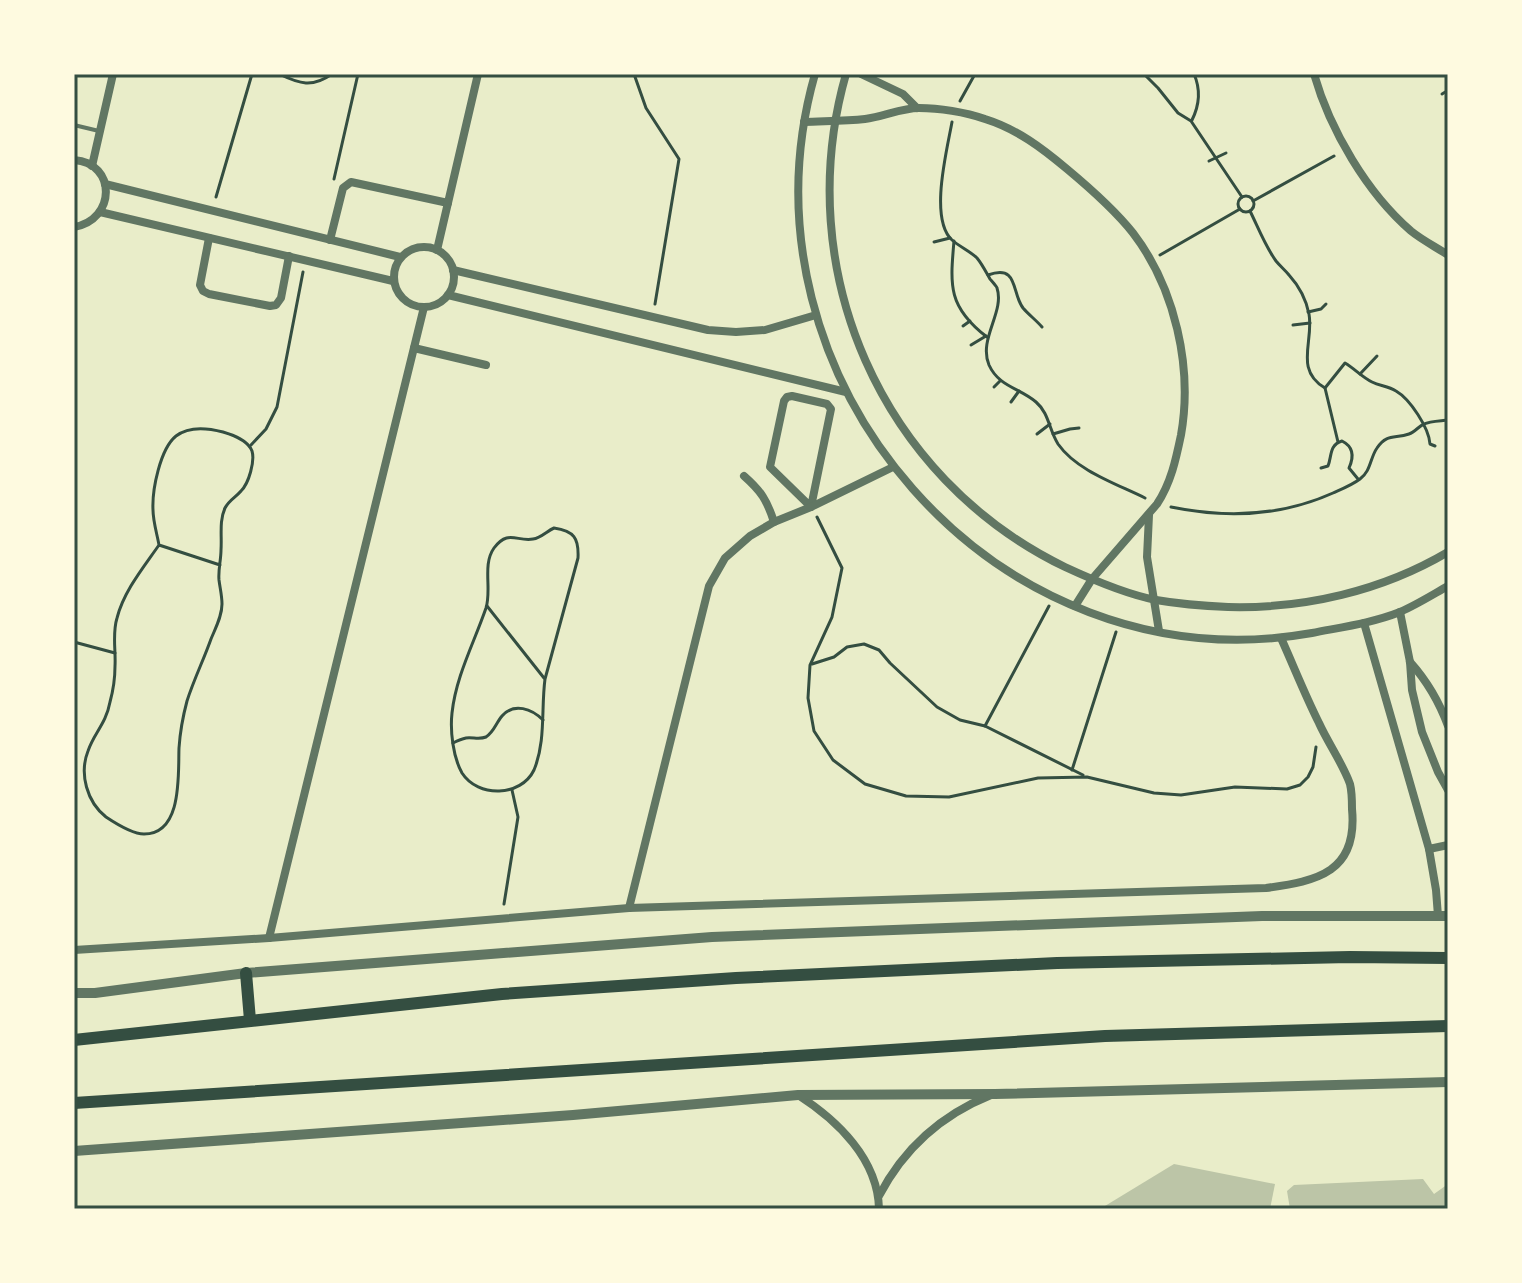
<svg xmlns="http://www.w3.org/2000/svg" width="1522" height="1283" viewBox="0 0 1522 1283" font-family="Raleway,sans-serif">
<rect width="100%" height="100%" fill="#e9edc9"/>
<g fill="#bcc5a7">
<path d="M 1174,1164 L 1275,1184 L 1270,1209 L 1100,1209 Z"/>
<path d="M 1423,1179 L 1434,1194 L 1448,1184 L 1448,1209 L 1290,1209 L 1287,1191 L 1294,1185 Z"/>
</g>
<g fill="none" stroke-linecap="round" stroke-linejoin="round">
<g stroke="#344e41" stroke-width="3">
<path d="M 279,74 C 300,84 312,88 332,74"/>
<path d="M 634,74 L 646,108 L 679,159 L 655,304"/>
<path d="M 1144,74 L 1158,88 L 1178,113 L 1191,121 L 1242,197"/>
<path d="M 1442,94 L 1447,91 L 1448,87"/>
<path d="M 960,101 L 975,74"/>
<path d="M 1192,120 C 1200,104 1201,90 1194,74"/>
<path d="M 952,122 C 947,150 929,219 952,240 C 960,247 970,251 977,258 C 982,264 986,272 990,279 C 991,280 997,287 997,288 C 1005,312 978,339 989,365 C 999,387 1020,388 1036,402 C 1049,413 1049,430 1058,444 C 1077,471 1117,484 1145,498"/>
<path d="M 1209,161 L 1226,153"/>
<path d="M 334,179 L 358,74"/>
<circle cx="1246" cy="204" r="8"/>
<path d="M 216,197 L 252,74"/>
<path d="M 1253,201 L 1334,156"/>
<path d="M 1250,211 C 1258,227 1265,246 1276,261 C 1280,266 1285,270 1289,275 C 1299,286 1306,299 1309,314 C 1314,341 1294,370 1325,388 L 1345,363 C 1355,369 1362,377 1372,382 C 1380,386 1388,386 1396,391 C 1410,399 1429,428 1430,444 L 1435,446"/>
<path d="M 954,241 C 950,286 948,307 987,337"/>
<path d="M 934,242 L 950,238"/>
<path d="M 1160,255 L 1240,209"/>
<path d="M 988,275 C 1019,264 1011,292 1023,308 C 1029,315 1036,320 1042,327"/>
<path d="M 1308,312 L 1321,309 L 1326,304"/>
<path d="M 1293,325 L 1310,323"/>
<path d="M 963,326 L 970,321"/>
<path d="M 971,345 L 986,336"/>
<path d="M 1360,374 L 1377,356"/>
<path d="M 994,387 L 1000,381"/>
<path d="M 1325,388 L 1338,442"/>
<path d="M 1011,402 L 1019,391"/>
<path d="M 1037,434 L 1050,424"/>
<path d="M 1053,434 L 1070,429 L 1079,428"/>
<path d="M 251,445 L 266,429 L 277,407 L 303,272"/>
<path d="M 1321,468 L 1328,466 C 1332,456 1329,445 1342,441 C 1354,447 1354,457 1349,468 L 1358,479"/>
<path d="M 1171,507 C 1225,518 1282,516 1333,493 C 1342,489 1352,485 1360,479 C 1371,471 1370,458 1377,448 C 1387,433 1395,439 1409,434 C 1415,432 1419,426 1424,424 C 1430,421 1441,421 1448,420"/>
<path d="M 817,517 L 842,568 L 832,617 L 810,665 L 808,698 L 814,731 L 833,760 L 865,784 L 906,796 L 949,797 L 1038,778 L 1087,777 L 1154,793 L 1181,795 L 1235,787 L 1287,789 L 1300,785 L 1308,777 L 1313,767 L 1316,747"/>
<path d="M 554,528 C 574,531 579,538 578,558 L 545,679 C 541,709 546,741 534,770 C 521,797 478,798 462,773 C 453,757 450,731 452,713 C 456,676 474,643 486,608 C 492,589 482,565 494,548 C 508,529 517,542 533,539 C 541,538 547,531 554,528 Z"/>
<path d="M 159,545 C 143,568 124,591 117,618 C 112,634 116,650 115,666 C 115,678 113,691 110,702 C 106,724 94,733 88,751 C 79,774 87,802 106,817 C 115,823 133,834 144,834 C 183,834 178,773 179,748 C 180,733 183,716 187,701 C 194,679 204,659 211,639 C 216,627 222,616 222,604 C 222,596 220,588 219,580 C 218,570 221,560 221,550 C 222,536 219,521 225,508 C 229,500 236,497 241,491 C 249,483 255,461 252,451 C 248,440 233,435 223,432 C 208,428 189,426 176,436 C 160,449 152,490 153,510 C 153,521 157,534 159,545 L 220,565"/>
<path d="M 487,606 L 544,678"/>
<path d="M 74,642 L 115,653"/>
<path d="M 812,664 L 834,657 L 847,647 L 864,644 L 879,650 L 890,663 L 937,707 L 960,720 L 985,726 L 1083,775"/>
<path d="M 985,726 L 1049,606"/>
<path d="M 453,743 C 457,741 461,739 466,738 C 473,737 479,740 486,737 C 494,732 496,723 502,716 C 514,702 532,709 543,720"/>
<path d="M 1072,770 L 1116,632"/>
<path d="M 504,904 L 518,817 L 512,790"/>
</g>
<path stroke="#617663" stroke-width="4" d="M 74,125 L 99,131"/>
<g stroke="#617663" stroke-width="8">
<path d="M 815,74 C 728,379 997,689 1312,633 C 1342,627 1372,623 1400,612 C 1416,605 1432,595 1448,586"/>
<path d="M 846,74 C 790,270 881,478 1065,567 C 1093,580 1125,594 1156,600 C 1179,604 1204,606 1228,607 C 1304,609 1382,591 1448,552"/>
<path d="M 861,74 L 903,94 L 917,108"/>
<path d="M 1314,74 C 1330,130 1367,193 1411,231 C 1422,240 1436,247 1448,255"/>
<path d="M 804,122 C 824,121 845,121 865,119 C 883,117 901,108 919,108 C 939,108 965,112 985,119 C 1017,129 1042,148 1067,169 C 1091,189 1114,209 1133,233 C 1175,288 1193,367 1181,435 C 1176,459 1171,483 1157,504 L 1092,579 L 1075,606"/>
<path d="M 74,160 C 117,163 116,220 74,227"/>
<path d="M 92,166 L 113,74"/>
<path d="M 105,184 L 400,257"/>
<path d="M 100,212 L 393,281"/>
<path d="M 209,238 L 200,285 L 203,291 L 209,294 L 270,306 L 276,305 L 281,298 L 289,256"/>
<path d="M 330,240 L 343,188 L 351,182 L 448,203"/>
<circle cx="424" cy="277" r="30"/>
<path d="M 437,250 L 478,74"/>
<path d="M 453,270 L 708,330 L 736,332 L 765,330 L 816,315"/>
<path d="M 448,295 L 846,392"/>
<path d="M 414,348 L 486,365"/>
<path d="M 792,396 L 827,404 L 831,409 L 811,507 L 770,467 L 784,401 L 787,397 Z"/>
<path d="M 744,476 C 761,491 767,500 774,522"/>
<path d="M 1149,515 L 1147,557 L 1159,631"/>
<path d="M 1400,612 L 1410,662 L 1412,690 L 1422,732 L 1438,772 L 1448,790"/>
<path d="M 1364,623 L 1429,849 L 1436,890 L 1438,916"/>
<path d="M 1410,662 C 1427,681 1439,701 1448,726"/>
<path d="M 1429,849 L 1448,845"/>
<path d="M 629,908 L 709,586 L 725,558 L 750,536 L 774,522 L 811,507 L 893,467"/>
<path d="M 269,938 L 424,307"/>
<path d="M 74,950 L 269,938 L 629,908 L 1266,888 C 1318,881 1358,872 1352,809 C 1352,801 1352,792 1350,784 C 1343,764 1328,743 1319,723 C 1305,695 1294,667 1281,638"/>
<path d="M 798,1095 C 837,1120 878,1159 879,1209"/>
<path d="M 879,1196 C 904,1148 941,1115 991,1095"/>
</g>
<g stroke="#617663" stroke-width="10">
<path d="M 74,993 L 95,993 L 246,973 L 712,937 L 1262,916 L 1448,916"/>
<path d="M 74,1151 L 573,1115 L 798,1095 L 995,1094 L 1448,1082"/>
</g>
<g stroke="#344e41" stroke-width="12">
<path d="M 246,973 L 250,1020"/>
<path d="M 74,1040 L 502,994 L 736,978 L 1057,963 L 1350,957 L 1448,958"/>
<path d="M 74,1103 L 1105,1036 L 1448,1026"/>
</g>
</g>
<rect width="1522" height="1283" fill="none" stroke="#fefae0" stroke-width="152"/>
<rect x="76" y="76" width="1370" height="1131" fill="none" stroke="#344e41" stroke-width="3"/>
</svg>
